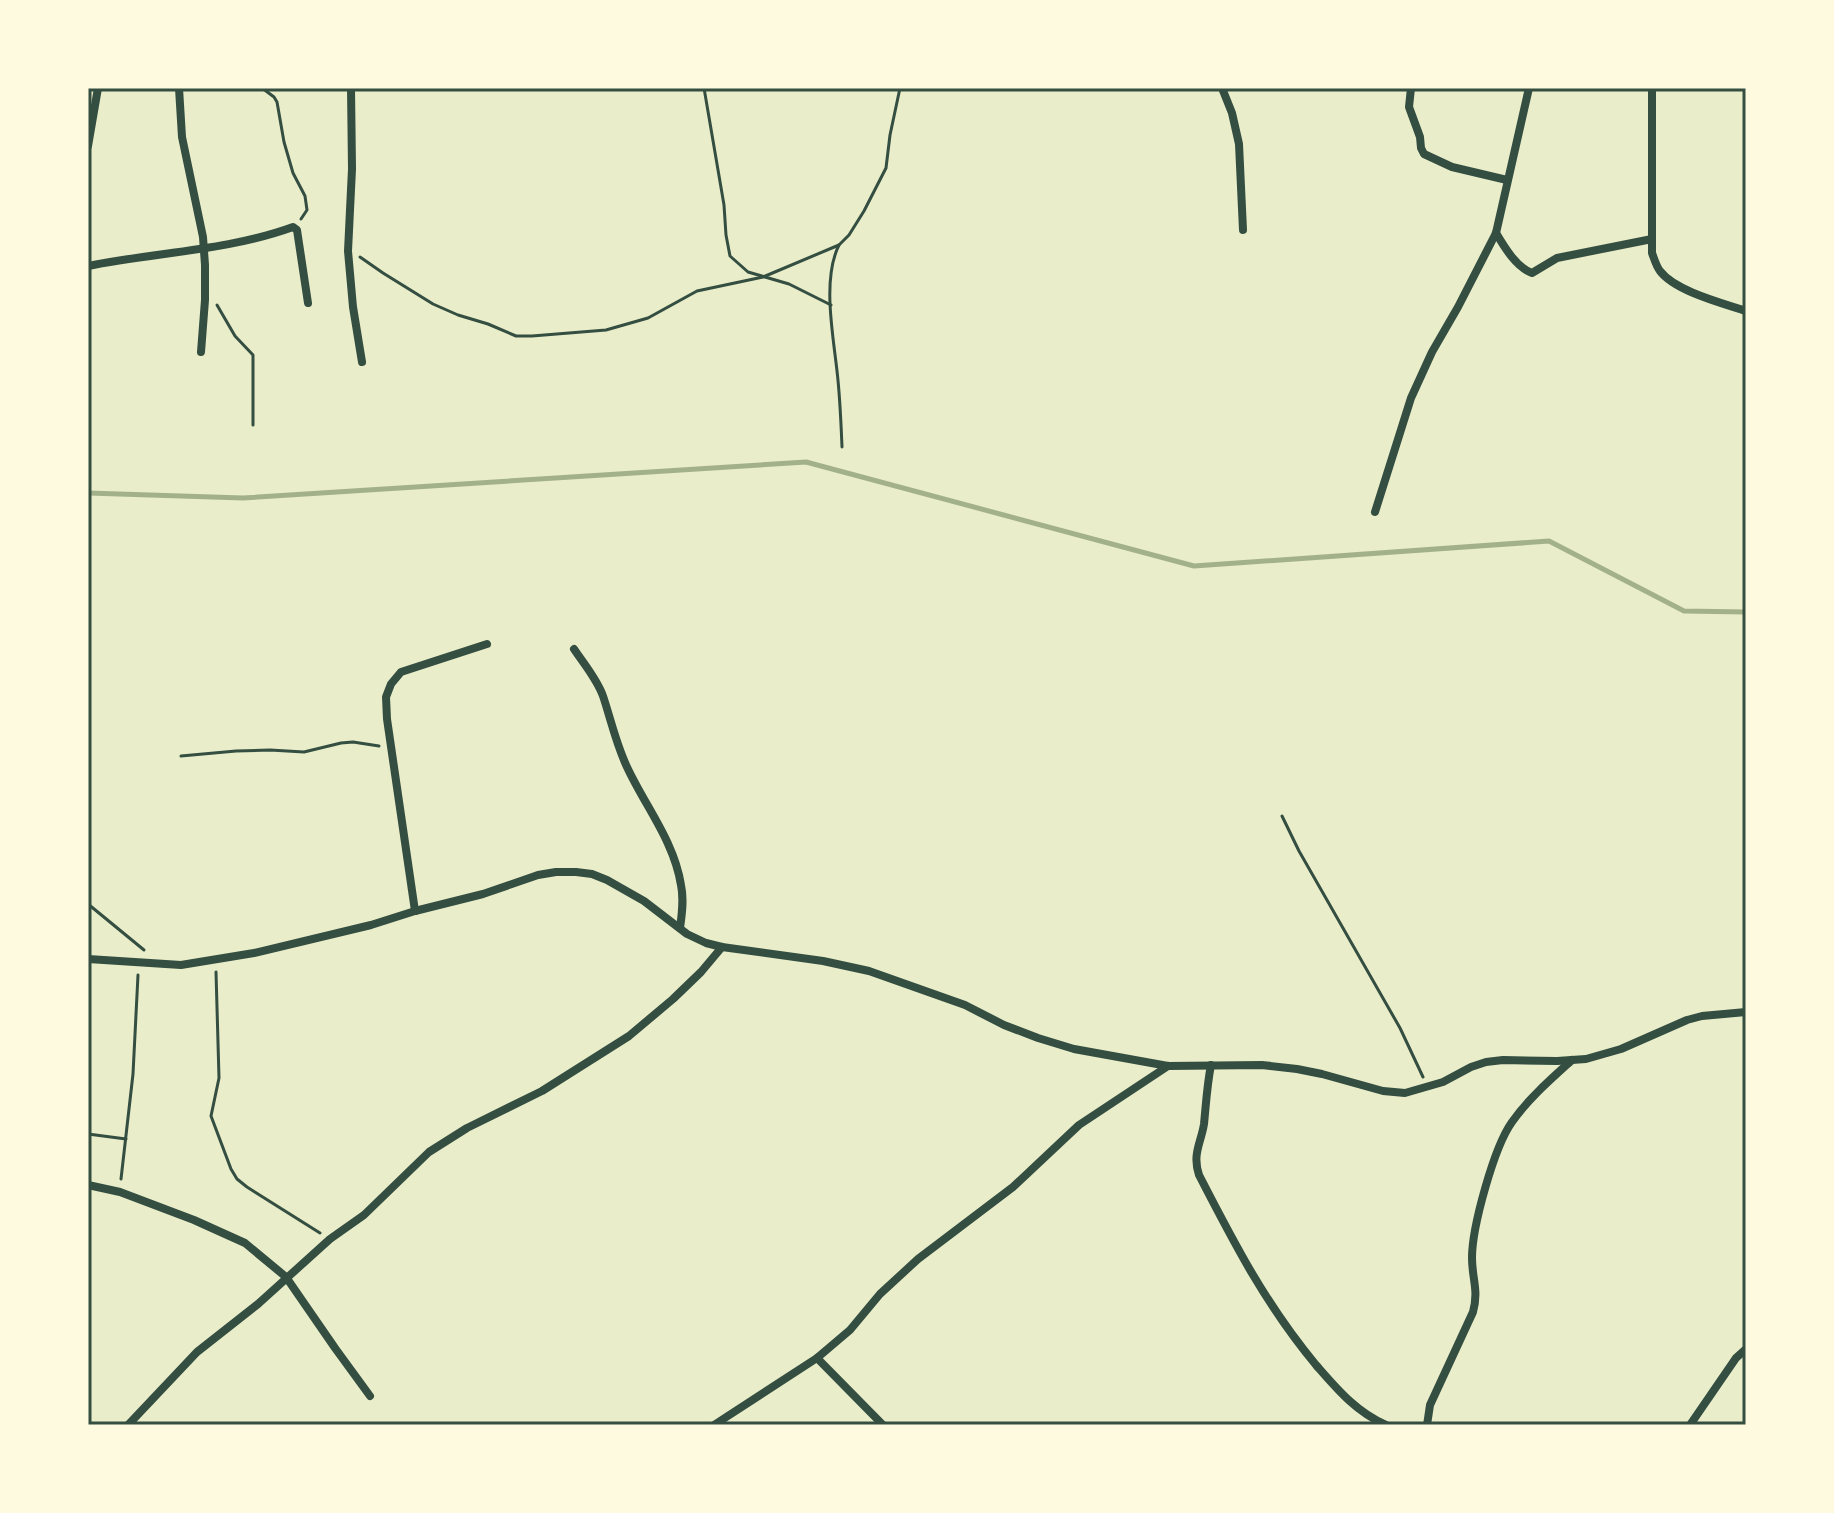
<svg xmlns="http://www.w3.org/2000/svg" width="1834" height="1513" viewBox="0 0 1834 1513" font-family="Signika,sans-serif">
<rect width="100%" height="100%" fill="#e9edc9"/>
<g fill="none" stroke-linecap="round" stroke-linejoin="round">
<path stroke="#a3b18a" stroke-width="5" d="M 88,493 L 243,498 L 806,462 L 1194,566 L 1549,541 L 1684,611 L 1746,612"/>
<g stroke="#344e41" stroke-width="3">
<path d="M 262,88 L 274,97 L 277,102 L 284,142 L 293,173 L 305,196 L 307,210 L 301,219"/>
<path d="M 704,88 L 724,205 L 726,235 L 730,256 L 748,272 L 789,284 L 831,305"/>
<path d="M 839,245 C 822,279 833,334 837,371 C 840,396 841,422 842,447"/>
<path d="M 360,257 L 383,273 L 433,304 L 458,315 L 488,324 L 516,336 L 532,336 L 606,330 L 648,318 L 697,291 L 763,277 L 839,245 L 849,235 L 864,211 L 886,168 L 890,135 L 900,88"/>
<path d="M 217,305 L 235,336 L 253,355 L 253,425"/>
<path d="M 181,756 L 236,751 L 270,750 L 304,752 L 341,743 L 353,742 L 379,746"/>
<path d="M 1282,816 L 1299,851 L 1400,1028 L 1423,1077"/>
<path d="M 88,904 L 144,950"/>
<path d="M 216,972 L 219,1078 L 211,1116 L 231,1169 L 237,1179 L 247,1187 L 320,1233"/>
<path d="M 88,1134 L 126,1139"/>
<path d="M 121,1179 L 133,1074 L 138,975"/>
</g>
<g stroke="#344e41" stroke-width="8">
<path d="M 179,88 L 182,137 L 203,237 L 205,265 L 205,300 L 201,352"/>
<path d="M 351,88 L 352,169 L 348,251 L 353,307 L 362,362"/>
<path d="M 1222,88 L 1232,113 L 1239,144 L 1243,230"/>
<path d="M 1411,88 L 1409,107 L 1420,137 L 1421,148 L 1424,154 L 1452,167 L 1507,180"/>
<path d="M 1652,88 L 1652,253 C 1654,258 1656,266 1660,271 C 1675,291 1722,303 1746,311"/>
<path d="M 88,146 L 98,88"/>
<path d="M 1496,233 C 1505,248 1516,267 1532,273 L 1557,258 L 1652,239"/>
<path d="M 88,266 C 156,252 227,251 293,227 L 297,230 L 308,303"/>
<path d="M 1375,512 L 1411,398 L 1432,352 L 1458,307 L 1496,233 L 1529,88"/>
<path d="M 574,649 C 584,664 597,679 603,696 C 611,720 616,744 627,767 C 645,806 674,841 681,885 C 684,899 682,914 680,928"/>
<path d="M 415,911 L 387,719 L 386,697 L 391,684 L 401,672 L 487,644"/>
<path d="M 88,959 L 181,965 L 254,953 L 371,925 L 415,911 L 483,894 L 538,875 L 556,872 L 576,872 L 592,874 L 607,880 L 644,901 L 687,934 L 706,943 L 722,947 L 823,961 L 869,971 L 965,1005 L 1004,1025 L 1038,1038 L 1074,1049 L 1168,1066 L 1262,1065 L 1297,1069 L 1322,1074 L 1383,1091 L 1405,1093 L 1443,1082 L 1471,1067 L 1486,1062 L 1503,1060 L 1557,1061 L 1586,1059 L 1621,1049 L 1687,1020 L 1702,1016 L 1746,1012"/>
<path d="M 1211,1065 C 1207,1085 1206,1104 1204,1124 C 1201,1143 1192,1154 1199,1175 C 1234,1243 1266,1305 1316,1365 C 1337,1389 1356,1412 1386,1425"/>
<path d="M 88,1185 L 120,1192 L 194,1220 L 245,1243 L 286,1277 L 335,1348 L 370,1396"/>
<path d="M 817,1358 L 883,1425"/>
<path d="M 128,1425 L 197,1352 L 258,1304 L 330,1239 L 364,1215 L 429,1152 L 467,1128 L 542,1091 L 629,1036 L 673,999 L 701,972 L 722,947"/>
<path d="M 714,1425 L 817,1358 L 850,1330 L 880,1294 L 918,1259 L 1013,1187 L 1079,1125 L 1168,1066"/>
<path d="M 1427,1425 L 1430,1405 L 1473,1312 C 1479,1290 1472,1279 1472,1258 C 1472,1227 1494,1147 1512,1122 C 1528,1099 1551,1079 1572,1060"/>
<path d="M 1690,1425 L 1736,1358 L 1746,1349"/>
</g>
</g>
<rect width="1834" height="1513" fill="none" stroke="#fefae0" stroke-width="180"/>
<rect x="90" y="90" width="1654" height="1333" fill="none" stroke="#344e41" stroke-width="3"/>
</svg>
